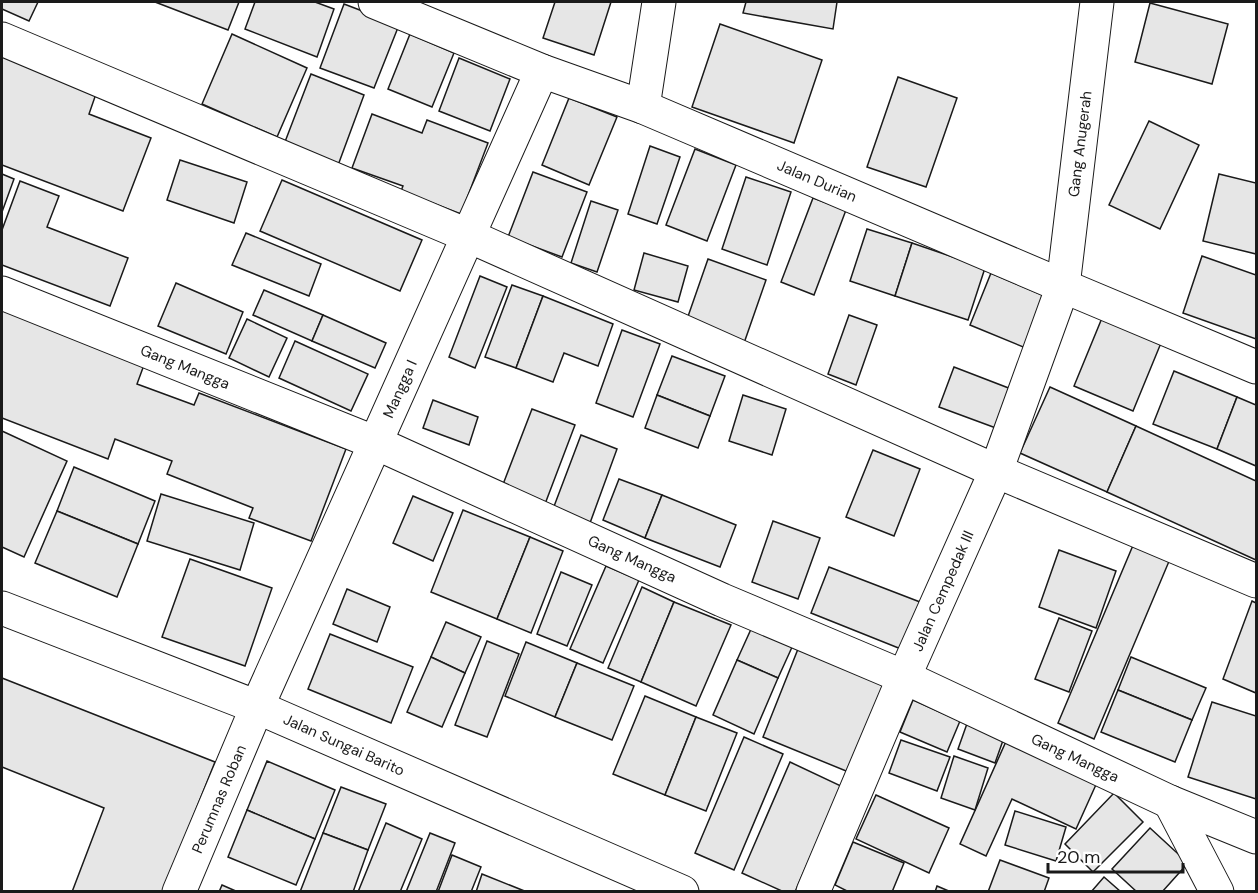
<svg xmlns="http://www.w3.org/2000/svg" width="1258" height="893" viewBox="0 0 1258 893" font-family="'DM Sans',sans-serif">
<rect width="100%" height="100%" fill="#fff"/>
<g fill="#e6e6e6" stroke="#1a1a1a" stroke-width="1.5">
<path d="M 2,2 L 38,2 L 29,21 L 2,9 Z"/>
<path d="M 155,2 L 239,2 L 228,30 Z"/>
<path d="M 255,2 L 315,2 L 334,9 L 317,57 L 245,29 Z"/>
<path d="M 555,2 L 611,2 L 594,55 L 543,38 Z"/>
<path d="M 746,2 L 837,2 L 833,29 L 743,13 Z"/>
<path d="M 1150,3 L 1228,24 L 1212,84 L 1135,62 Z"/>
<path d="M 344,4 L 399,25 L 374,88 L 320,68 Z"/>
<path d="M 720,24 L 822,60 L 794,143 L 692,107 Z"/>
<path d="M 232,34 L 307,68 L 277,137 L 202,104 Z"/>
<path d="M 410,34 L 454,53 L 432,107 L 388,89 Z"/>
<path d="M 2,54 L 97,91 L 89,114 L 151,138 L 123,211 L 2,165 Z"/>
<path d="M 459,58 L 510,79 L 490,131 L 439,111 Z"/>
<path d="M 311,74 L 364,95 L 337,168 L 283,147 Z"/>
<path d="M 898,77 L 957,98 L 926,187 L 867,167 Z"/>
<path d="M 569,98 L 617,117 L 589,185 L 542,165 Z"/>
<path d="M 372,114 L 422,133 L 427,120 L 488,143 L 461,214 L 401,191 L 403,186 L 352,168 Z"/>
<path d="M 1149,121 L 1199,145 L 1160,229 L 1109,205 Z"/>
<path d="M 650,146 L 680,157 L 657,224 L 628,214 Z"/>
<path d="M 695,149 L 736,165 L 707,241 L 666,225 Z"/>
<path d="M 180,160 L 247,182 L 234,223 L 167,200 Z"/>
<path d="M 533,172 L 587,192 L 562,257 L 508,237 Z"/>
<path d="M 2,174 L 14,179 L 2,212 Z"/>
<path d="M 1219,174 L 1256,183 L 1256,254 L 1203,241 Z"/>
<path d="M 746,177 L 791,192 L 767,265 L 722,249 Z"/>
<path d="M 282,180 L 422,240 L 400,291 L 260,231 Z"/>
<path d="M 20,181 L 59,196 L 47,227 L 128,258 L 110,306 L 2,265 L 2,230 Z"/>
<path d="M 813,198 L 846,210 L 814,295 L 781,282 Z"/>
<path d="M 591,201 L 618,210 L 597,272 L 571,263 Z"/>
<path d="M 867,229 L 912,243 L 895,296 L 850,281 Z"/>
<path d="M 246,233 L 321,264 L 309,296 L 232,265 Z"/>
<path d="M 912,243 L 985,268 L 968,320 L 895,296 Z"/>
<path d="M 644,253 L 688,266 L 678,302 L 634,290 Z"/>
<path d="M 1202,256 L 1256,275 L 1256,339 L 1183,313 Z"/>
<path d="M 708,259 L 766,280 L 743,346 L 685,325 Z"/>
<path d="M 991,273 L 1054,300 L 1033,351 L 970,325 Z"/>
<path d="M 480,276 L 507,287 L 475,368 L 449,357 Z"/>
<path d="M 176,283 L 243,312 L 226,354 L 158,326 Z"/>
<path d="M 512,285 L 543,296 L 516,368 L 485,357 Z"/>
<path d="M 264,290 L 323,315 L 312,341 L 253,315 Z"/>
<path d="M 543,296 L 613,324 L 598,366 L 564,353 L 553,382 L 516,368 Z"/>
<path d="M 2,309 L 144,365 L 137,384 L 194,405 L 199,393 L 346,449 L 311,541 L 249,518 L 253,508 L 167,474 L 172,461 L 115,439 L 108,459 L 2,418 Z"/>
<path d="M 323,315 L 386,343 L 375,368 L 312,341 Z"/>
<path d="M 849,315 L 877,325 L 856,385 L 828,374 Z"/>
<path d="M 1102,318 L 1161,343 L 1133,411 L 1074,386 Z"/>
<path d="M 247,319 L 287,338 L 269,377 L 229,358 Z"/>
<path d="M 622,330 L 660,344 L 633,417 L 596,403 Z"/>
<path d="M 295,341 L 368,374 L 351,411 L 279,378 Z"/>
<path d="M 672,356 L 725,376 L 710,416 L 657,395 Z"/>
<path d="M 954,367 L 1019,392 L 1004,431 L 939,407 Z"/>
<path d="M 1174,371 L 1237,397 L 1217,449 L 1153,424 Z"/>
<path d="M 1050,387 L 1136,426 L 1107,492 L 1020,453 Z"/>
<path d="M 657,395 L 710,416 L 698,448 L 645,428 Z"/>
<path d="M 743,395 L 786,409 L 772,455 L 729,441 Z"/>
<path d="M 1237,397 L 1256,405 L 1256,466 L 1217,449 Z"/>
<path d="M 433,400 L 478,417 L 469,445 L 423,428 Z"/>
<path d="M 532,409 L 575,425 L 545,504 L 502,487 Z"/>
<path d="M 1136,426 L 1256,481 L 1256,560 L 1107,492 Z"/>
<path d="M 2,431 L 67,461 L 24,557 L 2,547 Z"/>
<path d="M 581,435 L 617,449 L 590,523 L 553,509 Z"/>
<path d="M 873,450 L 920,469 L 894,536 L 846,517 Z"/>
<path d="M 74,467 L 155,501 L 138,544 L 57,511 Z"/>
<path d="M 619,479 L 662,495 L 645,538 L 603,520 Z"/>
<path d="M 161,494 L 254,523 L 240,570 L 147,541 Z"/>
<path d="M 662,495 L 736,525 L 720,567 L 645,538 Z"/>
<path d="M 413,496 L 453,513 L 433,561 L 393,543 Z"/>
<path d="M 463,510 L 530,537 L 497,619 L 431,592 Z"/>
<path d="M 57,511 L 138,544 L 117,597 L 35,563 Z"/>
<path d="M 773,521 L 820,538 L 798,599 L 752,582 Z"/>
<path d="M 530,537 L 563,551 L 531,633 L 497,619 Z"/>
<path d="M 1134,543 L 1170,559 L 1094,739 L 1058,723 Z"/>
<path d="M 1059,550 L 1116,571 L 1096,628 L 1039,607 Z"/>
<path d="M 190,559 L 272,588 L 245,666 L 162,637 Z"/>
<path d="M 606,566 L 639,580 L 603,663 L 570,649 Z"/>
<path d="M 829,567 L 920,602 L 901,649 L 811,613 Z"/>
<path d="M 561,572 L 592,585 L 567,646 L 537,634 Z"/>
<path d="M 642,587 L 674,602 L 641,682 L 608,668 Z"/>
<path d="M 347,589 L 390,607 L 377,642 L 333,624 Z"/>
<path d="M 1252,601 L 1256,603 L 1256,693 L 1223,679 Z"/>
<path d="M 674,602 L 731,625 L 696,706 L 641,682 Z"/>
<path d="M 1059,618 L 1092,631 L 1069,692 L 1035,679 Z"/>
<path d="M 446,622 L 481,637 L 465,673 L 431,657 Z"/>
<path d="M 752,627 L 793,645 L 778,678 L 737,660 Z"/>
<path d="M 330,634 L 413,667 L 391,723 L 308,689 Z"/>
<path d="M 487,641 L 519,654 L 487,737 L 455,725 Z"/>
<path d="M 526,642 L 577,663 L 555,717 L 505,696 Z"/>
<path d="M 798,649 L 886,685 L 851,773 L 763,737 Z"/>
<path d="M 431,657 L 465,673 L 442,727 L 407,712 Z"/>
<path d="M 1131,657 L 1206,688 L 1192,720 L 1118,690 Z"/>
<path d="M 737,660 L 778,678 L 754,734 L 713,715 Z"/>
<path d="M 577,663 L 634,686 L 612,740 L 555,717 Z"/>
<path d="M 2,678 L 215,762 L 163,892 L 72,892 L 104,808 L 2,767 Z"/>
<path d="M 1118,690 L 1192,720 L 1175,762 L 1101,732 Z"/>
<path d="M 645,696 L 696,717 L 665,795 L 613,774 Z"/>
<path d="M 913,700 L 960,721 L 947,752 L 900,732 Z"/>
<path d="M 1212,702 L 1256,716 L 1256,799 L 1188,777 Z"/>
<path d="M 696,717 L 737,733 L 706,811 L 665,795 Z"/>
<path d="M 969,718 L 1006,732 L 995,763 L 958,749 Z"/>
<path d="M 744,737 L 783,754 L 734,870 L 695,853 Z"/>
<path d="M 1008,737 L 1099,778 L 1076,829 L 1012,799 L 986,856 L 960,844 Z"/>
<path d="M 901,740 L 950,757 L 937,791 L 889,773 Z"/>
<path d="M 954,756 L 988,768 L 975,810 L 941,798 Z"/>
<path d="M 267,761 L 335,790 L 315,839 L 247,810 Z"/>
<path d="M 790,762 L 841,786 L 795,892 L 784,892 L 742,873 Z"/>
<path d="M 341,787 L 386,804 L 368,850 L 323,833 Z"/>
<path d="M 1114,793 L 1143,822 L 1093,872 L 1065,844 Z"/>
<path d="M 876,795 L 949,828 L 929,873 L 856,839 Z"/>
<path d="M 247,810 L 315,839 L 296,885 L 228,857 Z"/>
<path d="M 1015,811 L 1066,827 L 1056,861 L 1005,845 Z"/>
<path d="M 386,823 L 422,839 L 400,892 L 358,892 Z"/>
<path d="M 1150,828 L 1188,863 L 1162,892 L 1137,892 L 1112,869 Z"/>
<path d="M 323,833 L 368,850 L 353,892 L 300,892 Z"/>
<path d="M 430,833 L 455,843 L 436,892 L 406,892 Z"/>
<path d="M 853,842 L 904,863 L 892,892 L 849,892 L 835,885 Z"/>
<path d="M 452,855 L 481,867 L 471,892 L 438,892 Z"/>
<path d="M 1000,860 L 1049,878 L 1044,892 L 988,892 Z"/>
<path d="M 482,874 L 527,892 L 476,892 Z"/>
<path d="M 1104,877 L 1121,892 L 1091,892 Z"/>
<path d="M 222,885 L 238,892 L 219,892 Z"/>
<path d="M 937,886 L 951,892 L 935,892 Z"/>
</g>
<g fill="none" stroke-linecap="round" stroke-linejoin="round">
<g stroke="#1a1a1a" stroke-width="35">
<g id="street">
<path d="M 375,2 L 542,71 L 643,107 L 1063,286 L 1256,367"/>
<path d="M 2,39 L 469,236 L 996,471 L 1256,581"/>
<path d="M 643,107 L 659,2"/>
<path d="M 2,293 L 376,443 L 722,600 L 904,677 L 1170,802 L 1256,837"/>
<path d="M 2,608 L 257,707 L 682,892"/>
<path d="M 1170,802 L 1217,892"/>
<path d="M 179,892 L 257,707 L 542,71"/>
<path d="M 813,892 L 904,677 L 996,471 L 1063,286 L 1097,2"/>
</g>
</g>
<use href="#street" stroke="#fff" stroke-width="33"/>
</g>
<g text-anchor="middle" stroke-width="4.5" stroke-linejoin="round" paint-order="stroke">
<g font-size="15" fill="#1a1a1a" stroke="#fff">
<text transform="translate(1080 144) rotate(-83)" y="5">Gang Anugerah</text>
<text transform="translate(817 181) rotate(23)" y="5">Jalan Durian</text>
<text transform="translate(185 367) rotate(22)" y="5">Gang Mangga</text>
<text transform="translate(400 389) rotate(-66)" y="5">Mangga I</text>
<text transform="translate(632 559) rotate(24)" y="5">Gang Mangga</text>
<text transform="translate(943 591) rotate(-66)" y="5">Jalan Cempedak III</text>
<text transform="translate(344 745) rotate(24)" y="5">Jalan Sungai Barito</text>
<text transform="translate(1075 758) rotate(25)" y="5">Gang Mangga</text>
<text transform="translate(219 799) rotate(-67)" y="5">Perumnas Roban</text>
</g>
</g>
<rect width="1258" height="893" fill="none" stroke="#1a1a1a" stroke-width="6"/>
<path d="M1048 863v9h135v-9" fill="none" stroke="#1a1a1a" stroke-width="3"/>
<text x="1057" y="863" font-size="18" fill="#1a1a1a" stroke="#ffffff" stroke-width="4.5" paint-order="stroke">20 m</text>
</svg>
